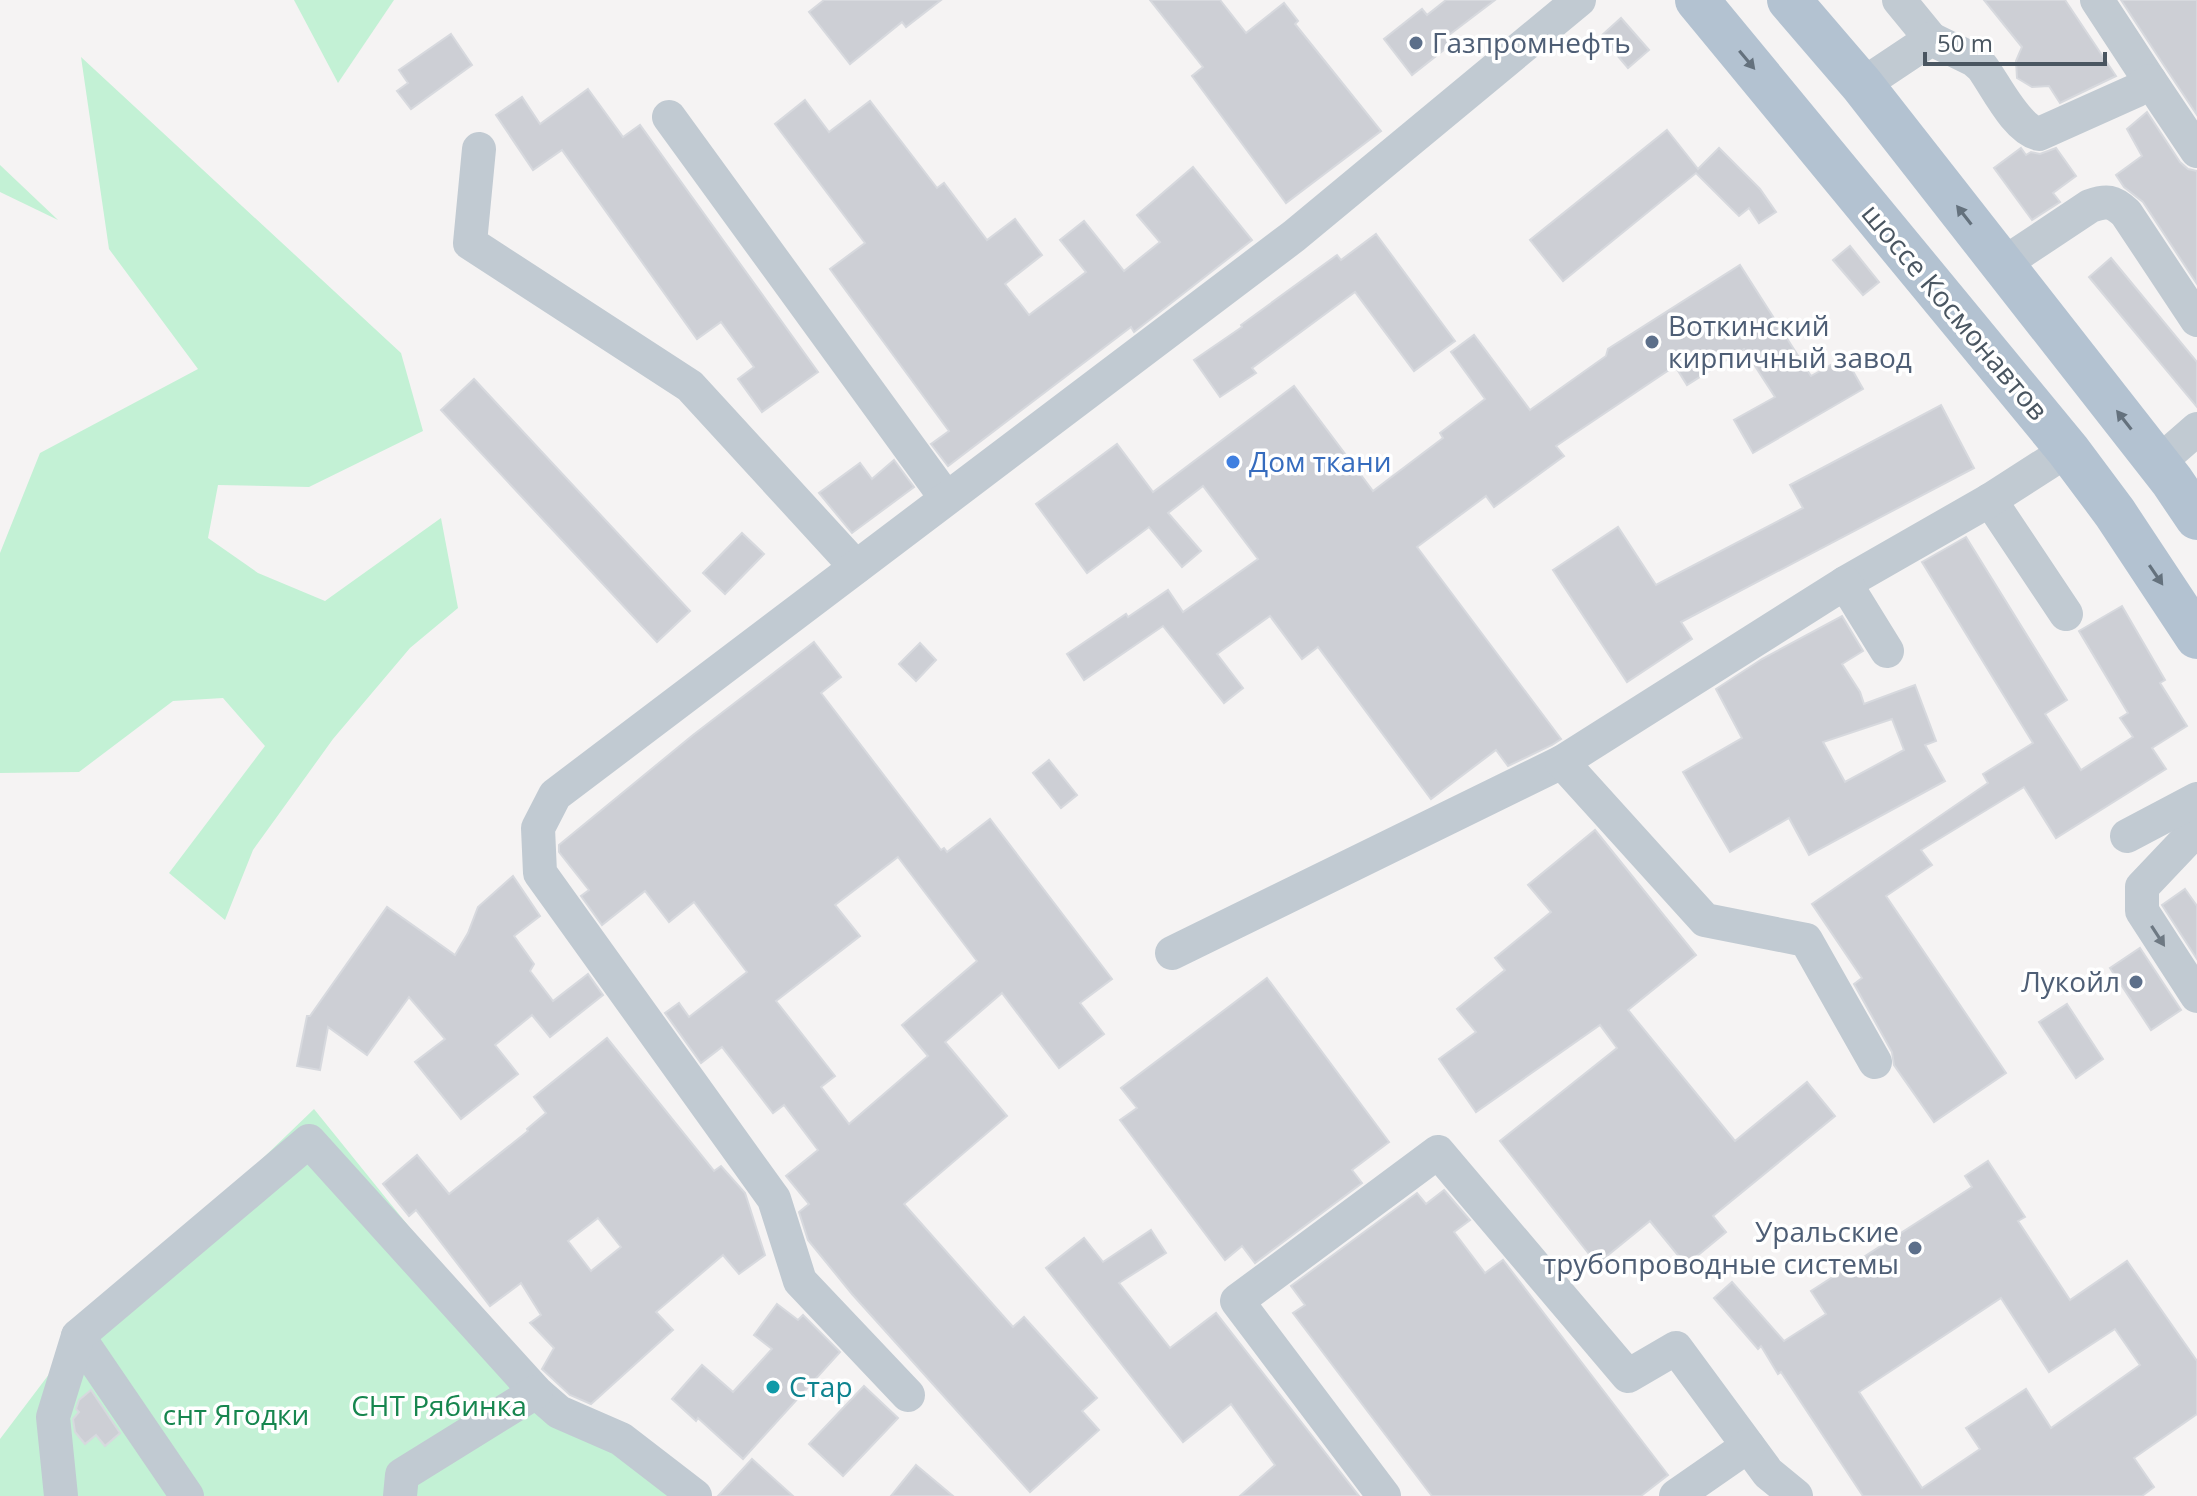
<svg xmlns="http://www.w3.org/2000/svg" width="2197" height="1496" viewBox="0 0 2197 1496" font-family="'Open Sans',sans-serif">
<rect width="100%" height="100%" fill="#f5f3f3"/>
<g fill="#c3f1d5">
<path d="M 294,0 L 394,0 L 338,83 Z"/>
<path d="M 81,57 L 401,353 L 423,431 L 309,487 L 218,485 L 208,538 L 258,573 L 325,601 L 441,518 L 458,608 L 410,648 L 333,739 L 253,850 L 225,920 L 169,873 L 265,746 L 223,698 L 173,701 L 79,772 L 0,773 L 0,553 L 40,453 L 198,369 L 109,249 Z"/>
<path d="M 0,165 L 58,220 L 0,192 Z"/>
<path d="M 314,1109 L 528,1374 L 682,1496 L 0,1496 L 0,1439 L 78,1336 Z"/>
</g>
<g fill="#cdcfd5" stroke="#d7d9de" stroke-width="2" fill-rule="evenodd">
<path d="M 824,0 L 941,0 L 906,27 L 902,22 L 850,64 L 809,12 Z"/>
<path d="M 1150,0 L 1220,0 L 1246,33 L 1284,3 L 1298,21 L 1295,24 L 1381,131 L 1286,203 L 1192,76 L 1203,67 Z"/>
<path d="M 1446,0 L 1495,0 L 1445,38 L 1450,45 L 1412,75 L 1384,39 L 1422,9 L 1427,15 Z"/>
<path d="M 1984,0 L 2065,0 L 2116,76 L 2060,103 L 2049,86 L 2032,87 L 2017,78 L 2016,61 L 2022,47 Z"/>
<path d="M 2121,0 L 2197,0 L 2197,115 L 2167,70 Z"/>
<path d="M 1621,18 L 1649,50 L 1628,68 L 1601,36 Z"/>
<path d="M 451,34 L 472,65 L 411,109 L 397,91 L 408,83 L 399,70 Z"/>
<path d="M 588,89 L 623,137 L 640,125 L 818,372 L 762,412 L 738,379 L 754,367 L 721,322 L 697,339 L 562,150 L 533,170 L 496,115 L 522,97 L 540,124 Z"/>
<path d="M 805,100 L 829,132 L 870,101 L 937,188 L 944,183 L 987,240 L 1015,219 L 1042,255 L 1005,284 L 1029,315 L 1086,272 L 1060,240 L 1084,221 L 1124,271 L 1160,242 L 1137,215 L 1193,167 L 1252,240 L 1134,332 L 1131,327 L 948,466 L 931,444 L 949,431 L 830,269 L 865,243 L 775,124 Z"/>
<path d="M 2147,112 L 2180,162 L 2188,169 L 2197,171 L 2197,284 L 2143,202 L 2124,187 L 2116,175 L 2142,156 L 2127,129 Z"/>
<path d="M 1667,130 L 1698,169 L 1719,148 L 1760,189 L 1776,212 L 1759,223 L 1749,208 L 1739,216 L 1696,173 L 1563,281 L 1530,240 Z"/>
<path d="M 2021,148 L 2026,155 L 2031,152 L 2040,154 L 2056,148 L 2076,176 L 2053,193 L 2060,202 L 2032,220 L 1994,168 Z"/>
<path d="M 1376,234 L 1455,341 L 1414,371 L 1355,292 L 1252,368 L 1256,373 L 1220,397 L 1194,360 L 1242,327 L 1241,325 L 1337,255 L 1341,260 Z"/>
<path d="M 1850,246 L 1879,282 L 1863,295 L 1833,260 Z"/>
<path d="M 2111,258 L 2197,362 L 2197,407 L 2089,277 Z"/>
<path d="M 1740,265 L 1811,376 L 1845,357 L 1863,389 L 1753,453 L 1734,420 L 1775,397 L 1744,349 L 1687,385 L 1675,366 L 1556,446 L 1564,456 L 1494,507 L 1486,496 L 1417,547 L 1561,739 L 1552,745 L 1508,766 L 1496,750 L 1431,799 L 1318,647 L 1302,659 L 1270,616 L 1217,654 L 1243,688 L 1224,703 L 1163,626 L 1084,680 L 1067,654 L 1126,614 L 1128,617 L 1168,590 L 1183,612 L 1258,559 L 1203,486 L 1168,513 L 1201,551 L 1182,567 L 1149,527 L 1087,573 L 1036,504 L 1117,444 L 1153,492 L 1294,386 L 1373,491 L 1443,438 L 1440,433 L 1485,399 L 1451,352 L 1474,335 L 1530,410 L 1606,356 L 1608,349 Z"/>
<path d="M 474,379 L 690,611 L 657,642 L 441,410 Z"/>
<path d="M 1941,405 L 1974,468 L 1681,622 L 1692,639 L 1627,682 L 1553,570 L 1618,527 L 1656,585 L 1803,508 L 1790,485 Z"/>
<path d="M 894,460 L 914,487 L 852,533 L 819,493 L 860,463 L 872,479 Z"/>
<path d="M 742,533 L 764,554 L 725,594 L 703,573 Z"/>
<path d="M 1966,537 L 2067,700 L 2045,714 L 2081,770 L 2133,737 L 2120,718 L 2128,713 L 2079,631 L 2122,606 L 2165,680 L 2160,683 L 2187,726 L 2152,748 L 2166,769 L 2056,838 L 2024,787 L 1921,850 L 1932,865 L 1886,896 L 2006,1073 L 1934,1122 L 1894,1065 L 1892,1052 L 1854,984 L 1862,978 L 1812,904 L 1988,783 L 1983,774 L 2033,743 L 1922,562 Z"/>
<path d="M 1842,616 L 1863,651 L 1842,664 L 1860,692 L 1864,704 L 1915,685 L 1936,741 L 1925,745 L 1945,781 L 1809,855 L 1789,818 L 1730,852 L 1683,772 L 1742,738 L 1716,689 L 1762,659 ZM 1892,719 L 1904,750 L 1845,782 L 1823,742 Z"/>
<path d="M 814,642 L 841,677 L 821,693 L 941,850 L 944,848 L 947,852 L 990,819 L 1112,979 L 1080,1003 L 1104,1034 L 1059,1068 L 1002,993 L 945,1042 L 1007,1116 L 904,1204 L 1013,1327 L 1024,1317 L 1097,1398 L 1082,1411 L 1099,1430 L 1030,1492 L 852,1294 L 808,1240 L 799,1212 L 809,1204 L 786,1176 L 818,1150 L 784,1105 L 773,1113 L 722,1047 L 701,1063 L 665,1013 L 679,1003 L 689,1017 L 747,972 L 694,902 L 669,922 L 645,891 L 602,925 L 581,896 L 589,890 L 559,852 L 559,845 L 693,735 ZM 898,857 L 977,961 L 902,1025 L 928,1056 L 849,1124 L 821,1087 L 835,1076 L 776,1001 L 860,936 L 835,905 Z"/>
<path d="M 920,643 L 936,660 L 916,681 L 899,664 Z"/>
<path d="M 1049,760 L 1077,795 L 1061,808 L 1033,773 Z"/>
<path d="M 1595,830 L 1696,955 L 1628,1010 L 1735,1141 L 1807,1082 L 1835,1116 L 1713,1216 L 1726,1232 L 1686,1265 L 1650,1221 L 1597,1264 L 1500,1141 L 1617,1048 L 1600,1025 L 1476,1112 L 1439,1059 L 1476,1032 L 1457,1009 L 1505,970 L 1495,958 L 1551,912 L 1528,885 Z"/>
<path d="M 513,876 L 540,916 L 514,936 L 534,964 L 530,971 L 553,1001 L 588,974 L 603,995 L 550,1037 L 532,1015 L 495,1045 L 518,1074 L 461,1119 L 415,1062 L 445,1039 L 409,997 L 367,1055 L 328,1027 L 320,1070 L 297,1066 L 307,1016 L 310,1016 L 387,907 L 455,955 L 468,933 L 478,907 Z"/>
<path d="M 2185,889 L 2197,906 L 2197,959 L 2162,905 Z"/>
<path d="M 2140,948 L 2181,1010 L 2151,1030 L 2110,968 Z"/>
<path d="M 1267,978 L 1389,1142 L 1352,1170 L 1362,1183 L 1255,1263 L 1242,1246 L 1225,1260 L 1120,1120 L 1137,1108 L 1121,1088 Z"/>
<path d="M 2067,1004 L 2103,1059 L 2076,1078 L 2039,1022 Z"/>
<path d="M 607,1038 L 714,1171 L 721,1166 L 745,1193 L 765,1255 L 739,1274 L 723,1255 L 656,1312 L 673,1330 L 591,1404 L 570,1395 L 542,1369 L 554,1348 L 530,1323 L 541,1315 L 521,1283 L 490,1306 L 416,1210 L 409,1216 L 383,1184 L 417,1155 L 449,1194 L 528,1131 L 527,1129 L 546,1113 L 534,1097 ZM 598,1218 L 621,1247 L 591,1271 L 568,1241 Z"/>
<path d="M 1988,1161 L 2025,1217 L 2018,1221 L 2070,1300 L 2127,1261 L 2197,1361 L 2197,1414 L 2134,1458 L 2154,1487 L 2142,1496 L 1863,1496 L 1781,1372 L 1778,1374 L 1761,1346 L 1758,1349 L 1714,1298 L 1732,1282 L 1784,1341 L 1826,1314 L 1811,1291 L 1972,1187 L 1965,1176 ZM 2001,1298 L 2049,1372 L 2115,1329 L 2140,1365 L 2051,1428 L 2026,1389 L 1966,1428 L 1980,1449 L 1922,1488 L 1859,1392 Z"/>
<path d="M 1444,1190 L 1470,1220 L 1454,1232 L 1485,1273 L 1503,1260 L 1668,1475 L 1641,1496 L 1432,1496 L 1293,1313 L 1305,1305 L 1291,1286 L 1417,1193 L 1426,1204 Z"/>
<path d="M 1151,1230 L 1166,1253 L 1119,1283 L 1170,1348 L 1216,1313 L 1359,1496 L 1240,1496 L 1275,1465 L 1231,1404 L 1183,1442 L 1046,1268 L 1084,1238 L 1103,1262 Z"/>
<path d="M 777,1304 L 798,1320 L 803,1315 L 840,1352 L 743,1459 L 698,1418 L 696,1421 L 672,1399 L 702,1365 L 733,1392 L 772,1349 L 754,1335 Z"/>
<path d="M 864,1386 L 898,1418 L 843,1476 L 809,1444 Z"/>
<path d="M 91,1390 L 120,1433 L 105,1446 L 96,1435 L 85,1444 L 75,1432 L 73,1419 L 79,1412 L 76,1409 L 79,1400 Z"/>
<path d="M 752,1459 L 793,1496 L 718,1496 Z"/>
<path d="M 916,1465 L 953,1496 L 891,1496 Z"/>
</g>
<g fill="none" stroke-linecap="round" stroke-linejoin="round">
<g stroke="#c1cad2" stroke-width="34">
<path d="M 1899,0 L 1931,39"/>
<path d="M 2097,0 L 2150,81"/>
<path d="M 1862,85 L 1931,39 L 1974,60 L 1982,67 C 1996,86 2016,129 2039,134 L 2135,91 L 2150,81 L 2197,151"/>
<path d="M 669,117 L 946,498"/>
<path d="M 479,149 L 470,243 L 690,386 L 856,567"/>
<path d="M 2003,264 L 2090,206 C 2107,200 2113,201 2126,213 L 2197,320"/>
<path d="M 2158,463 L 2197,429"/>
<path d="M 1990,500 L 2066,614"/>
<path d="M 1845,583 L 1990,500 L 2068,450"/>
<path d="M 2197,829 L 2142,887 L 2142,911 L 2197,996"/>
<path d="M 2127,836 L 2197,799"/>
<path d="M 1172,953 L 1562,762"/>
<path d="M 1875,1062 L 1806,940 L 1705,920 L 1562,762 L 1845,583 L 1887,651"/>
<path d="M 78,1336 L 187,1496"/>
<path d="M 908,1395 L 800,1281 L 774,1199 L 540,873 L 538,828 L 555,795 L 1294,236 L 1579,0"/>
<path d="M 61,1496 L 53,1417 L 78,1336 L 309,1141 L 536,1392 L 559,1412 L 621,1439 L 695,1496"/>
<path d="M 400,1496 L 402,1475 L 536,1392"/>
<path d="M 1384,1496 L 1237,1301 L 1438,1152 L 1628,1376 L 1676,1348 L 1768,1473 L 1796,1496"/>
<path d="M 1676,1496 L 1748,1446"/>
</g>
<g stroke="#b3c2d1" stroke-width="44">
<path d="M 1697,0 L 2068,450 L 2115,513 L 2197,637"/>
<path d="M 1789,0 L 1862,85 L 2172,481 L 2197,518"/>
</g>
</g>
<defs><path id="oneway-solid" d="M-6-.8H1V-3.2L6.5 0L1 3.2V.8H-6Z" transform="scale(2)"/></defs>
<g fill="#64717d">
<use href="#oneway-solid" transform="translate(1747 60) rotate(50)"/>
<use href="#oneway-solid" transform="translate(1964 215) rotate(-128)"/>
<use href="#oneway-solid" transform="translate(2124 420) rotate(-128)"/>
<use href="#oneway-solid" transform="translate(2156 575) rotate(56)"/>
</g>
<use fill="#6e7983" href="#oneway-solid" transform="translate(2158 936) rotate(57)"/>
<g fill="#5c6f8a" stroke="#fff" stroke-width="3">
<circle cx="1416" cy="43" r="8"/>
<circle cx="1652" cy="342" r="8"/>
<circle cx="2136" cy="982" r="8"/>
<circle cx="1915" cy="1248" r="8"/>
</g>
<circle fill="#3f7fe0" stroke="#fff" stroke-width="3" cx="1233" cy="462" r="8"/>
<circle fill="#0f9aa8" stroke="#fff" stroke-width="3" cx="773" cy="1387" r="8"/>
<g text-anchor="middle" stroke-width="7" stroke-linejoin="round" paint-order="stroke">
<g font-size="28" fill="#4e5e75" stroke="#fff" text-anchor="start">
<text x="1432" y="53">Газпромнефть</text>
<text x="1668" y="336">Воткинский<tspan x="1668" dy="32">кирпичный завод</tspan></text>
<text x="2120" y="992" text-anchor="end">Лукойл</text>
<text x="1899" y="1242" text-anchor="end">Уральские<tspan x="1899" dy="32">трубопроводные системы</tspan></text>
</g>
<g font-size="28" fill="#4a5661" stroke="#fff">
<text transform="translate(1955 312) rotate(50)" y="10">шоссе Космонавтов</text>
</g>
<g font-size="28" fill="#366cbe" stroke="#fff" text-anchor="start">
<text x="1249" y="472">Дом ткани</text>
</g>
<g font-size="28" fill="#0d838f" stroke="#fff" text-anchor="start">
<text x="789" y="1397">Стар</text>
</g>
<g font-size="28" fill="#17864f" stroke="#fff">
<text x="439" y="1416">СНТ Рябинка</text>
<text x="236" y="1425">снт Ягодки</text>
</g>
</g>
<path d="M1925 52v12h180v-12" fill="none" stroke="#4a5661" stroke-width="4"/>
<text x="1937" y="52" font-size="24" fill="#4a5661" stroke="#ffffff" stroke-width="6" paint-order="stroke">50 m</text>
</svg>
